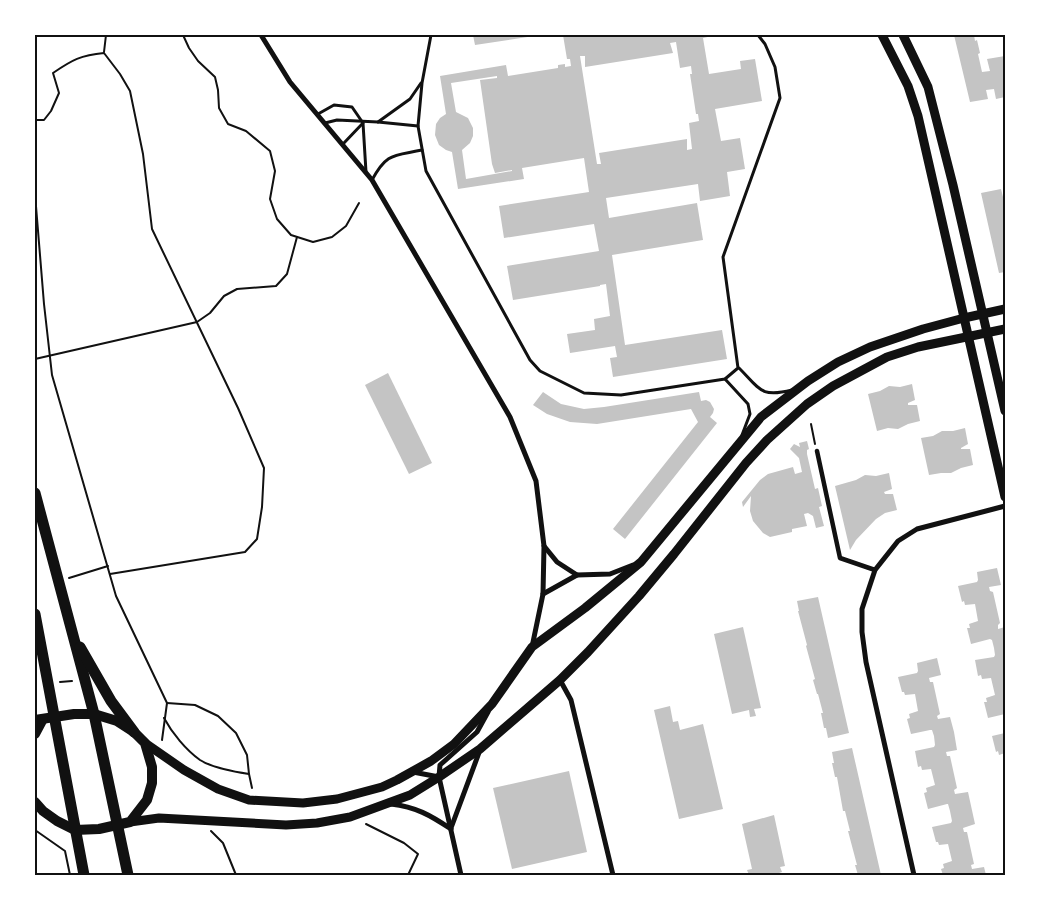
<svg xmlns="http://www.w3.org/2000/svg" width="1040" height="910" viewBox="0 0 1040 910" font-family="Helvetica,sans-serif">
<rect width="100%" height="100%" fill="#fff"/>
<g fill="#c4c4c4" fill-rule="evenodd">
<path d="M 473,35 L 534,35 L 534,36 L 475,45 Z"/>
<path d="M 563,35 L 717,35 L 703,38 L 709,74 L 741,69 L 740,61 L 755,59 L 762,101 L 715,109 L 721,141 L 740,138 L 745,169 L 727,172 L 730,196 L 700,201 L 698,184 L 606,198 L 609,218 L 697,203 L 703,240 L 612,255 L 625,345 L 722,330 L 727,359 L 613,377 L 610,358 L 617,357 L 615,346 L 570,353 L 567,334 L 595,330 L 594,319 L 610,316 L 606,284 L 600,285 L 600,286 L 513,300 L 507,266 L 599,251 L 594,224 L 504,238 L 499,206 L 589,192 L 584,158 L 522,168 L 524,179 L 458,189 L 452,152 L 446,150 L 439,145 L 435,135 L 436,124 L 440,118 L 446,114 L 440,76 L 506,65 L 508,76 L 558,68 L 558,65 L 565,64 L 565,67 L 571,66 L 570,59 L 567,59 ZM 676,42 L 680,68 L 691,66 L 692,74 L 690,74 L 696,114 L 698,114 L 699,121 L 689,123 L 692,149 L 687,150 L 687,139 L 599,153 L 601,164 L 597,164 L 580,56 L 585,56 L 585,67 L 673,53 L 670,43 ZM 497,76 L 497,78 L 480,80 L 492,164 L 495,173 L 512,170 L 512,171 L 466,179 L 462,150 L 470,143 L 473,136 L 473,128 L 468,118 L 456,112 L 451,83 Z"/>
<path d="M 954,35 L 974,35 L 975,41 L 977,40 L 980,53 L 978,54 L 982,72 L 990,71 L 987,59 L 1005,56 L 1005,97 L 996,99 L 994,89 L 986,90 L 988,99 L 970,102 Z"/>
<path d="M 1001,189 L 1004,201 L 1005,201 L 1005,272 L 999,273 L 981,193 Z"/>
<path d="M 388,373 L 432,463 L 409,474 L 365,385 Z"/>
<path d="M 912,384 L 915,400 L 908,403 L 908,405 L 917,405 L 920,421 L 908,424 L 898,429 L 888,428 L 877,431 L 868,394 L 880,391 L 889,386 L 900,387 Z"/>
<path d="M 543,392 L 561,404 L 584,409 L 604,407 L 699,392 L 701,401 L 706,400 L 710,402 L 714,409 L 713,413 L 710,417 L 717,423 L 625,539 L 613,529 L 698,422 L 691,409 L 597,424 L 570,422 L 547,414 L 533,405 Z"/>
<path d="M 965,428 L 968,444 L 961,448 L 961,449 L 970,449 L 973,465 L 961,468 L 951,473 L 941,473 L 929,475 L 921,438 L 933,436 L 942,431 L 953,431 Z"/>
<path d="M 807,441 L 809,449 L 807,450 L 807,454 L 815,489 L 818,488 L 822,506 L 819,507 L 824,526 L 816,528 L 813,516 L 808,513 L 804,514 L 807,526 L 792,529 L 792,532 L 770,537 L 763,533 L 753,521 L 750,511 L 751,496 L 743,507 L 742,502 L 760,480 L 768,474 L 793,467 L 795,474 L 802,472 L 799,458 L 790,449 L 794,444 L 800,447 L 799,443 Z"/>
<path d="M 889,473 L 892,489 L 884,492 L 885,494 L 893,494 L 897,510 L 885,513 L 876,519 L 856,540 L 850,550 L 835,486 L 856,480 L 865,475 L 876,476 Z"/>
<path d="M 997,568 L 1001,585 L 989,587 L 990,591 L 993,592 L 1000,623 L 998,625 L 998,629 L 1005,627 L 1005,714 L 988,718 L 984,702 L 987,702 L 986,698 L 995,695 L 991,678 L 982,679 L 981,675 L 978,676 L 975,660 L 994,657 L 995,655 L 994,648 L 992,640 L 990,639 L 971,644 L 967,628 L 970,628 L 969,624 L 978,621 L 975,604 L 965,605 L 964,601 L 962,602 L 958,586 L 977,582 L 978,580 L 977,572 Z"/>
<path d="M 818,597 L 849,733 L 828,738 L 826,728 L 824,728 L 821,713 L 823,713 L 818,694 L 817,694 L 813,680 L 815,679 L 806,646 L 807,645 L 798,611 L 799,611 L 797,601 Z"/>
<path d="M 743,627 L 761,708 L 754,709 L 756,716 L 750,717 L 749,710 L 732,714 L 714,634 Z"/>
<path d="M 937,658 L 941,675 L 929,678 L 930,682 L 933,682 L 940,714 L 937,716 L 938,719 L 950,717 L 954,732 L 957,750 L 946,752 L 947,756 L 950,756 L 957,788 L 954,790 L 955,794 L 968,792 L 975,824 L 963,828 L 964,832 L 967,832 L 974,864 L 971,865 L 972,869 L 984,867 L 986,875 L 943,875 L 941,869 L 944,868 L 943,864 L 952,861 L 948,844 L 939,845 L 938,842 L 936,842 L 932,827 L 951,823 L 952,821 L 950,811 L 948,804 L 947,804 L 928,809 L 924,793 L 927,792 L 926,788 L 935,785 L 931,769 L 922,770 L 921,766 L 918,767 L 915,751 L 934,747 L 935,745 L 934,736 L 932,730 L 930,730 L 911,734 L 907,719 L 910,718 L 909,714 L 918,711 L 915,694 L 905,695 L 904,692 L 902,692 L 898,677 L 917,673 L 918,671 L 917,663 Z"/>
<path d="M 670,706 L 673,722 L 678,721 L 680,730 L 703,724 L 723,809 L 679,819 L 654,710 Z"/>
<path d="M 1005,733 L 1005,753 L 999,755 L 998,751 L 996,752 L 992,736 Z"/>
<path d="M 852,748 L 881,875 L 858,875 L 855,865 L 857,865 L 848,831 L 850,831 L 845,811 L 843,811 L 837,777 L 835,777 L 832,763 L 834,763 L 832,752 Z"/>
<path d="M 569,771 L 587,852 L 512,869 L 493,788 Z"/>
<path d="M 774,815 L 785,866 L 780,867 L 782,872 L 773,875 L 749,875 L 747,870 L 752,869 L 742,824 Z"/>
</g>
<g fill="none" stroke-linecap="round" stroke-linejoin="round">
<g stroke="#111" stroke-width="2">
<path d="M 183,35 L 189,48 L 198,61 L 215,77 L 218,90 L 219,108 L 228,124 L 246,131 L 270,151 L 275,171 L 270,199 L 277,219 L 291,235 L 313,242 L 332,237 L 346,226 L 359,203"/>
<path d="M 104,52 L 106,35"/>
<path d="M 35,120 L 44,120 L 51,111 L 59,93 L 53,73 C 72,60 81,55 104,53 L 120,74 L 130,91 L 143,154 L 152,229 L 238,408 L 264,468 L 262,507 L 257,539 L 245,552 L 110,574"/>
<path d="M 35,194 L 44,304 L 52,375 L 116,596 L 167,703 L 162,740"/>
<path d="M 35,359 L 197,322 L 210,313 L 224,296 L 237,289 L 276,286 L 287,274 L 297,237"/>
<path d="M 811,424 L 815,444"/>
<path d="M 69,578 L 108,566"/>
<path d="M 60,682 L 72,681"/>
<path d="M 164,718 C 172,733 186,750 200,760 C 211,767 236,772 249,774 L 247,755 L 236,733 L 218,716 L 195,705 L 167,703"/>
<path d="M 249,774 L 252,788"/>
<path d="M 366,824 L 404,843 L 418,854 L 408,875"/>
<path d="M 35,830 L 65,851 L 70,875"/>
<path d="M 211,831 L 223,843 L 236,875"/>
</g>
<g stroke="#111" stroke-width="3">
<path d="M 431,35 L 422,83 L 418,126 L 426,171 L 530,360 L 540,371 L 584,393 L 621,395 L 725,379 L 738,368 L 723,257 L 780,98 L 775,67 L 765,44 L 758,35"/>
<path d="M 318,114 L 334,105 L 352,107 L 363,123 L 366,172"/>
<path d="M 378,122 L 410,99 L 421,83"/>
<path d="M 325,123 L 337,120 L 378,122 L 418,126"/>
<path d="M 343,144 L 363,123"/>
<path d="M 372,180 C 387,152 394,156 422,150"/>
<path d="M 739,368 C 760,389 760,398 792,390"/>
<path d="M 725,379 L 748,404 L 750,414 L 742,435"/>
</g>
<path stroke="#111" stroke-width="4.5" d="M 817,451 L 840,558 L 875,570"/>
<g stroke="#111" stroke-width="5">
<path d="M 261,35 L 290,82 L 372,180 L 510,417 L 536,481 L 544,546 L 543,594 L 532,647"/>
<path d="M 544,546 L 557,562 L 577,575 L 610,574 L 633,565"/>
<path d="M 543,594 L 577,575"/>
<path d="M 560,680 L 571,700 L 613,875"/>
<path d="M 413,772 L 439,777"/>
<path d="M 391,804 C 416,807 430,815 451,829"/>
<path d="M 451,828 L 480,750"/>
<path d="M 461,875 L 439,777 L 440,765 L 477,732 L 488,712"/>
<path d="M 914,875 L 866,662 L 862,632 L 862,609 L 875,570 L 898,541 L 917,529 L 1005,506"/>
</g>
<g stroke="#111" stroke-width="9">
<path d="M 882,35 L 908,86 L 918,116 L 1005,497"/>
<path d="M 903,35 L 928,87 L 953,185 L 1005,411"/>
<path d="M 145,743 L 184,770 L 218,789 L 249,800 L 303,803 L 337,799 L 382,787 L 397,780 L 431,761 L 454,744 L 492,704 L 532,647 L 585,608 L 641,562 L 761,417 L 808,381 L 838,362 L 870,347 L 923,329 L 964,318 L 1005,309"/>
<path d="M 130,822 L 159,818 L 286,825 L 317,823 L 350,817 L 410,795 L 439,777 L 480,749 L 560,680 L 588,652 L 639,596 L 674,554 L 746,463 L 767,440 L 807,404 L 833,386 L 887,357 L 918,347 L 1005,329"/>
</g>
<g stroke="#111" stroke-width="10">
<path d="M 35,720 L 74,714 L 94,714 L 117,721 L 134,732 L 145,743 L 152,767 L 152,783 L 147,800 L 130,822 L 99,829 L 75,830 L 57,821 L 43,811 L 35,802"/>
<path d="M 35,734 L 43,719"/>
</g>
<g stroke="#111" stroke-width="11">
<path d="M 35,493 L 94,714 L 128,875"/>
<path d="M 35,614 L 84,875"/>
<path d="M 80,647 L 111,701 L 134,732"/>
</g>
</g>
<rect width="1040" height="910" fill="none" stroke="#ffffff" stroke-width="72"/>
<rect x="36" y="36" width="968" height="838" fill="none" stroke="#111" stroke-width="2"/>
</svg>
